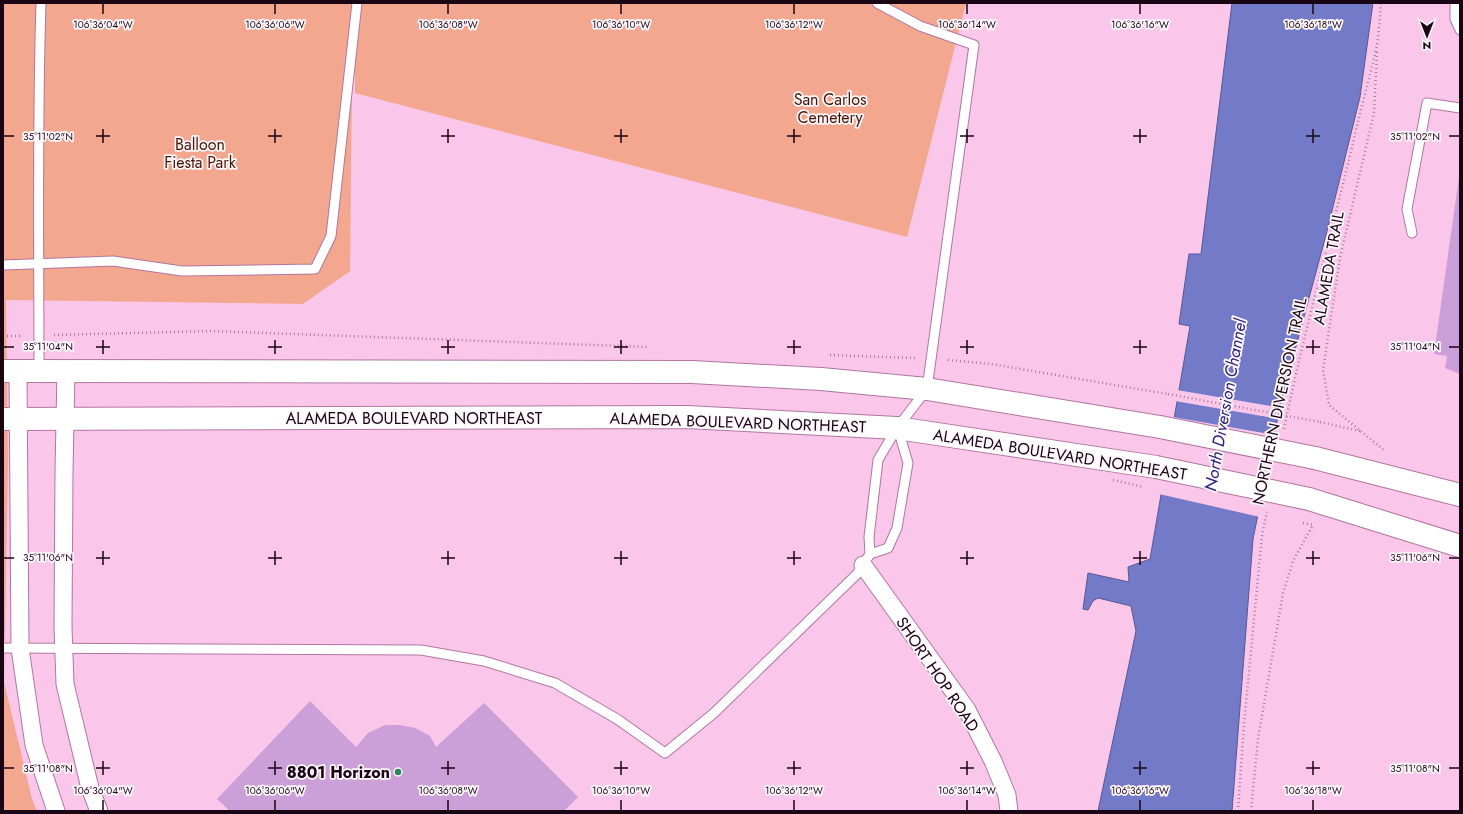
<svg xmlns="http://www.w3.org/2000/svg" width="1463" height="814" viewBox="0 0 1463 814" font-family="Jost,sans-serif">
<rect width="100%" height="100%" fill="#fac6e9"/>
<path fill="#f3a78e" d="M 3,3 L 966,3 L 907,237 L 355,93 L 355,73 L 352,83 L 350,271 L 303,304 L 6,300 L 8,464 L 4,682 L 32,799 L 37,811 L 3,811 Z"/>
<path fill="#737ac8" stroke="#585792" d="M 1232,3 L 1373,3 L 1360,97 L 1326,235 L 1281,402 L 1253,539 L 1232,811 L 1098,811 L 1136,631 L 1131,606 L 1098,598 L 1093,601 L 1088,610 L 1083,609 L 1088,573 L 1129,582 L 1128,567 L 1150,559 L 1190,326 L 1179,324 L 1189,254 L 1201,254 Z"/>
<g fill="#fac6e9">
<path d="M 1177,390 L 1282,408 L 1279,419 L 1175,401 Z"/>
<path d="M 1173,417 L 1275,435 L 1260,517 L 1159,494 Z"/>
</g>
<g fill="#cb9fd8">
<path d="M 1459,177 L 1460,178 L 1460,374 L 1445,368 L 1447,356 L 1434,354 Z"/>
<path d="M 310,701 L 356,747 L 368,733 L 385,725 L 400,725 L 415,728 L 430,736 L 436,747 L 484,703 L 578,797 L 564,811 L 230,811 L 217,799 Z"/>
</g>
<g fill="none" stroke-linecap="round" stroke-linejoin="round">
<g stroke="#b176a0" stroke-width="11">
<g id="lane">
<path d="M 1455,3 L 1455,19 L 1460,30"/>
<path d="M 1412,233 L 1407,209 L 1427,103 L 1460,108"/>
<path d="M 3,265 L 113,261 L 182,271 L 315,269 L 331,236 L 357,3"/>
<path d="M 39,371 C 39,249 37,126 41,3"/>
<path d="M 870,554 L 888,548 L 897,528 L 908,463 L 898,429"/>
<path d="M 3,648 L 421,650 L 484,661 L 555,683 L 617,719 L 665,753 L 714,713 L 857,574 L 870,554 L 869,537 L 878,460 L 897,428 L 927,389 L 974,45 L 920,26 L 877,3"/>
</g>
</g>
<g stroke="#b176a0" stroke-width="19">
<g id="street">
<path d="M 18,371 L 20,648 L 34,745 L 56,811"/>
<path d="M 66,371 L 64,472 L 63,627 L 65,684 L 90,788 L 99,811"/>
<path d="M 863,565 L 967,710 L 993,761 L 1007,795 L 1009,811"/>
</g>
</g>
<g stroke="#b176a0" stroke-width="24">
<g id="primary">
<path d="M 3,371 L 692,372 L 821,379 L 927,389 L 1160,427"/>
<path d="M 3,419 L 687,417 L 897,428 L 1156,467"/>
<path d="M 1315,458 L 1460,495"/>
<path d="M 1309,499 L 1460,546"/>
</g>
</g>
<g stroke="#a9809c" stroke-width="2.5" stroke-dasharray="1 3" stroke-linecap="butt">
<path d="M 1377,52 L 1374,113 L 1340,258 L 1323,370 L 1329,405 L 1385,451"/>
<path d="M 54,335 L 211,331 L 649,347"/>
<path d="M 3,336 L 23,336"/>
<path d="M 830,355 L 915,358"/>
<path d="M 948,360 L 991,364 L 1168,394"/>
<path d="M 1320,422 L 1360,431"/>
<path d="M 1284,429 C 1304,333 1330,238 1353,143 C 1360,110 1370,78 1377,45 C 1379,31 1380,17 1381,3"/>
<path d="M 1238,811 L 1244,725 L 1262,535 L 1267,512"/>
<path d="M 1251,811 L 1258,739 L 1283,593 L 1293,561 L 1313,525"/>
</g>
<use href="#lane" stroke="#fff" stroke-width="9"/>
<use href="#street" stroke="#fff" stroke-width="17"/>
<use href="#primary" stroke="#fff" stroke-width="22"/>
<g stroke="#b176a0" stroke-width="24" stroke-linecap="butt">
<g id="primary-bridge">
<path d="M 1160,427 L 1315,458"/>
<path d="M 1156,467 L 1309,499"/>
</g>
</g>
<g stroke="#a9809c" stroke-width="2.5" stroke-dasharray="1 3" stroke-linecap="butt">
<path d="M 1168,394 L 1320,422"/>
<path d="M 1113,480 L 1144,487"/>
<path d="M 1303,523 L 1313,525"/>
</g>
<use href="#primary-bridge" stroke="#fff" stroke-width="22"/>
</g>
<path fill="none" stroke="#1a0514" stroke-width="1.5" d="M 103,4 L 103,14M 275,4 L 275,14M 448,4 L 448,14M 621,4 L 621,14M 794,4 L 794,14M 967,4 L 967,14M 1140,4 L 1140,14M 1313,4 L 1313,14M 103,129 L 103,143M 275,129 L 275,143M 448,129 L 448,143M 621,129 L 621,143M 794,129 L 794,143M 967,129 L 967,143M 1140,129 L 1140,143M 1313,129 L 1313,143M 4,136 L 14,136M 96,136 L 110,136M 268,136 L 282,136M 441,136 L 455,136M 614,136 L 628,136M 787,136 L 801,136M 960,136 L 974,136M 1133,136 L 1147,136M 1306,136 L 1320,136M 1449,136 L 1459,136M 103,340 L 103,354M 275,340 L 275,354M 448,340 L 448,354M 621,340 L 621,354M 794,340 L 794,354M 967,340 L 967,354M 1140,340 L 1140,354M 1313,340 L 1313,354M 4,347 L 14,347M 96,347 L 110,347M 268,347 L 282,347M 441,347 L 455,347M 614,347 L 628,347M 787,347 L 801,347M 960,347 L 974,347M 1133,347 L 1147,347M 1306,347 L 1320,347M 1449,347 L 1459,347M 103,551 L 103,565M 275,551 L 275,565M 448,551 L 448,565M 621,551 L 621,565M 794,551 L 794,565M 967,551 L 967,565M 1140,551 L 1140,565M 1313,551 L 1313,565M 4,558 L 14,558M 96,558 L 110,558M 268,558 L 282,558M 441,558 L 455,558M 614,558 L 628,558M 787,558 L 801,558M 960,558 L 974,558M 1133,558 L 1147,558M 1306,558 L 1320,558M 1449,558 L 1459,558M 103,761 L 103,775M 275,761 L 275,775M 448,761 L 448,775M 621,761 L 621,775M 794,761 L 794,775M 967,761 L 967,775M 1140,761 L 1140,775M 1313,761 L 1313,775M 4,768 L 14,768M 96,768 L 110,768M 268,768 L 282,768M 441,768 L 455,768M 614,768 L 628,768M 787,768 L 801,768M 960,768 L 974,768M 1133,768 L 1147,768M 1306,768 L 1320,768M 1449,768 L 1459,768M 103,800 L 103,810M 275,800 L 275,810M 448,800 L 448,810M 621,800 L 621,810M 794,800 L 794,810M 967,800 L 967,810M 1140,800 L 1140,810M 1313,800 L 1313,810"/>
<circle fill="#2d865b" stroke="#fef7fc" stroke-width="1.5" cx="398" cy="772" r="4"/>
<g text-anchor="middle" stroke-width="3.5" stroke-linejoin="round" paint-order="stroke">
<g font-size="16" fill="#4b1402" stroke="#fef7fc">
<text x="830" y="105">San Carlos<tspan x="830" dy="18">Cemetery</tspan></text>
<text x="200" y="150">Balloon<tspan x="200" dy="18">Fiesta Park</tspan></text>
</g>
<g font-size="16" fill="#1a0514" stroke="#fef7fc">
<text transform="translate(1328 268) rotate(-80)" y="6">ALAMEDA TRAIL</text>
<text transform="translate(1279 401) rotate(-78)" y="6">NORTHERN DIVERSION TRAIL</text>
<text x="414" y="424">ALAMEDA BOULEVARD NORTHEAST</text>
<text transform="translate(738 422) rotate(2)" y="6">ALAMEDA BOULEVARD NORTHEAST</text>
<text transform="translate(1060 454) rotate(9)" y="6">ALAMEDA BOULEVARD NORTHEAST</text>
<text transform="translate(938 674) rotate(56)" y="6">SHORT HOP ROAD</text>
</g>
<g font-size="16" font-weight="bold" fill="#1a0514" stroke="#fef7fc" text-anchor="end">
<text x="390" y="778">8801 Horizon</text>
</g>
<g font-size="17" font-style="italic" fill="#2a227d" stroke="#fef7fc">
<text transform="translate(1225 405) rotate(-80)" y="6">North Diversion Channel</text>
</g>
</g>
<g font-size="10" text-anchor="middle" fill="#1a0514" stroke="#fef7fc" stroke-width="3.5" stroke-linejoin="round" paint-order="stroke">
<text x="103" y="28">106°36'04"W</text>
<text x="275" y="28">106°36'06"W</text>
<text x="448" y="28">106°36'08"W</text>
<text x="621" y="28">106°36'10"W</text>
<text x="794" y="28">106°36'12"W</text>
<text x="967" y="28">106°36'14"W</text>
<text x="1140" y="28">106°36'16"W</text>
<text x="1313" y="28">106°36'18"W</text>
<text x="1415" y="140">35°11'02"N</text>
<text x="48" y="140">35°11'02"N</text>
<text x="1415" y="350">35°11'04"N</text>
<text x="48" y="350">35°11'04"N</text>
<text x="1415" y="561">35°11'06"N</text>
<text x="48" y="561">35°11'06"N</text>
<text x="1415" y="772">35°11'08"N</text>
<text x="48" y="772">35°11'08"N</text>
<text x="103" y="794">106°36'04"W</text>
<text x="275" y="794">106°36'06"W</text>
<text x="448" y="794">106°36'08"W</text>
<text x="621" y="794">106°36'10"W</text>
<text x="794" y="794">106°36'12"W</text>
<text x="967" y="794">106°36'14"W</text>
<text x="1140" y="794">106°36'16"W</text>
<text x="1313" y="794">106°36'18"W</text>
</g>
<rect width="1463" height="814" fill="none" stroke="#1a0514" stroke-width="8"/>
<g transform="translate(1427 36) rotate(180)" stroke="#fef7fc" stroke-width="3" paint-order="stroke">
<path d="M0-3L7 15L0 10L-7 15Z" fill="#1a0514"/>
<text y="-6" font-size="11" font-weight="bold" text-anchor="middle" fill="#1a0514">N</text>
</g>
</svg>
